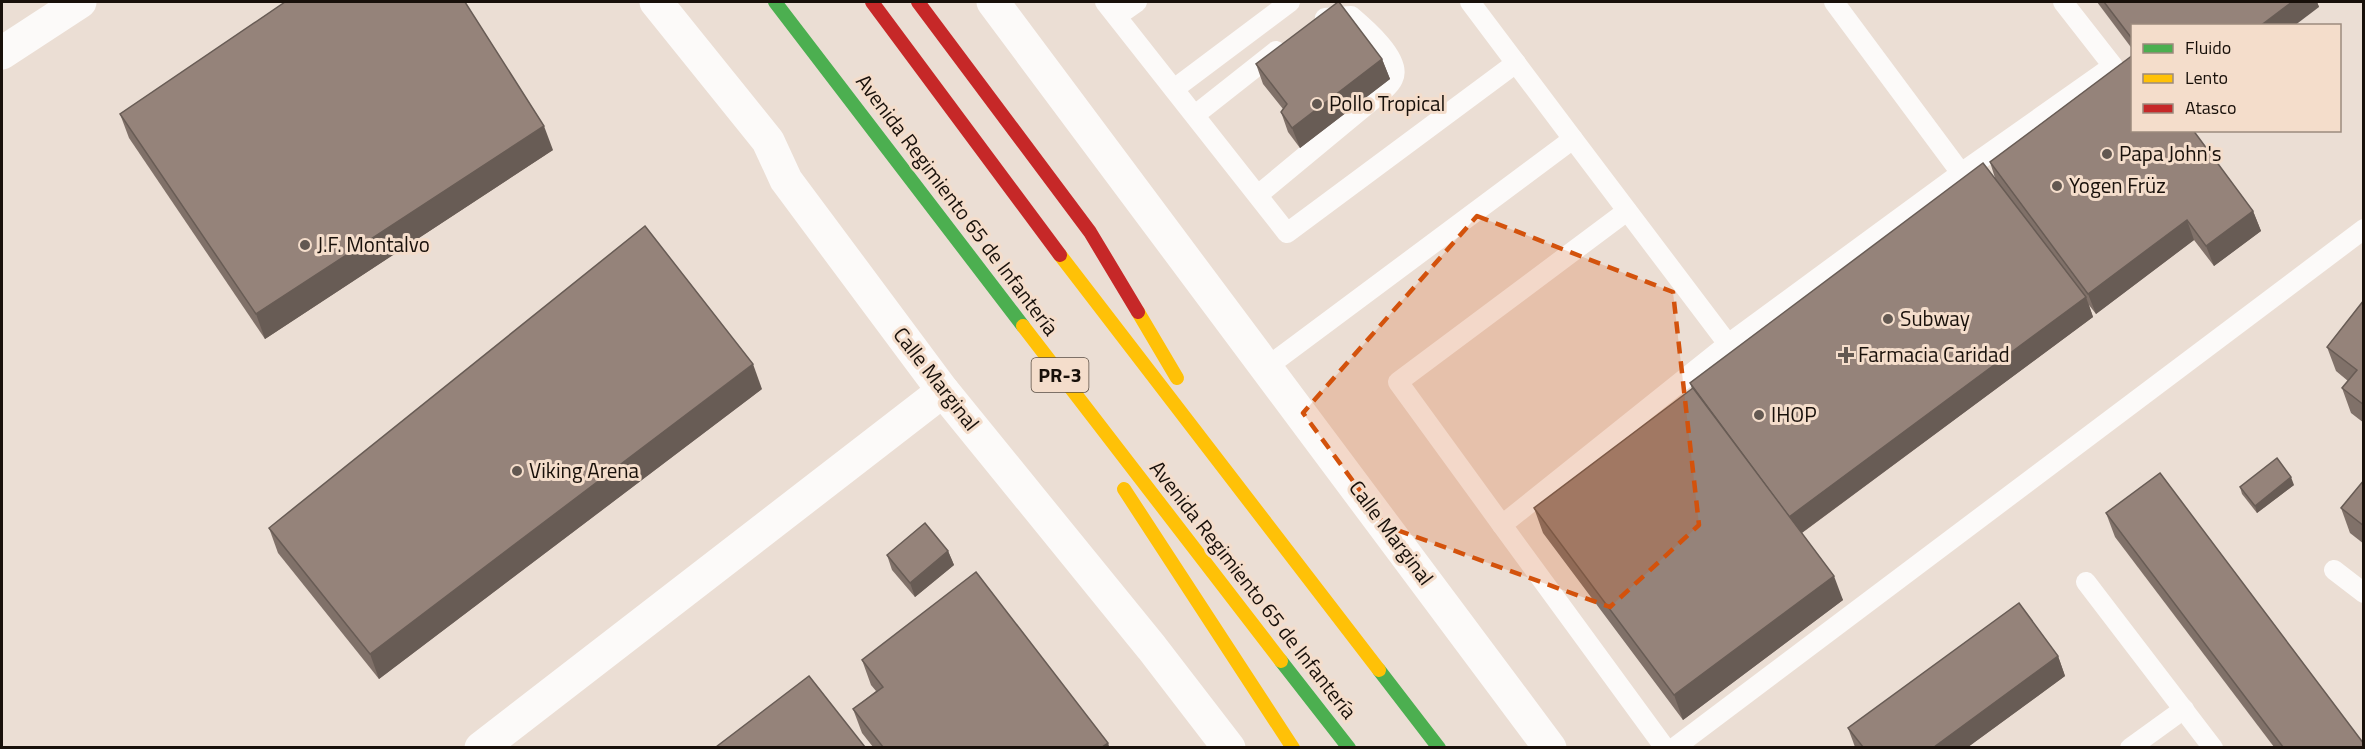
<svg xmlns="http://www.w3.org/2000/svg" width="2365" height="749" viewBox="0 0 2365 749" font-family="'Titillium Web',sans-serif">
<rect width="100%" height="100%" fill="#ebded4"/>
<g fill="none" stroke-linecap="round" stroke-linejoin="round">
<g stroke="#fcfaf9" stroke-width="20">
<path d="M 1105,2 L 1287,233 L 1516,63"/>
<path d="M 1470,2 L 1573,139"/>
<path d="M 1834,2 L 1961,173"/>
<path d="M 1117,16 L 1137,2"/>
<path d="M 1174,89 L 1290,2"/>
<path d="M 1195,115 L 1276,51"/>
<path d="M 1258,195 L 1381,93 C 1385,89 1391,84 1393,79 C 1403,60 1364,27 1351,16 L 1325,18"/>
<path d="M 1267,367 L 1573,139 L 1728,344"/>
<path d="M 1502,525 L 1398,382 L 1627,211"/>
<path d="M 2334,570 L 2364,593"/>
<path d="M 2086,582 L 2213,748"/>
<path d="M 1665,748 L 1502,525 L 1728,344 L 1961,173 L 2113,66 L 2063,2"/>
<path d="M 1674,748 L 2364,229"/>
<path d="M 2130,748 L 2184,709"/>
</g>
<g stroke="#fcfaf9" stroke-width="33">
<path d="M 656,2 L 768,141 L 786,180 L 943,391 L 1152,648 L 1229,748"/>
<path d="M 993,2 L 1550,748"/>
<path d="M 2,53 L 80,2"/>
<path d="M 481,748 L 943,391"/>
</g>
<g stroke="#4caf50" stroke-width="14">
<path d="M 775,2 L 1023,326"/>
<path d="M 1281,661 L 1349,748"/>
<path d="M 1379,670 L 1439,748"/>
</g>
<g stroke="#ffc107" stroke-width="14">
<path d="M 1060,255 L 1379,670"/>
<path d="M 1138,312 L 1177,378"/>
<path d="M 1023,326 L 1281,661"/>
<path d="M 1124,489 L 1293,748"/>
</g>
<g stroke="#c62828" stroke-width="14">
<path d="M 872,2 L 1060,255"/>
<path d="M 918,2 L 1090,232 L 1138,312"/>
</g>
</g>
<g fill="#807169">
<path d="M 2097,2 L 2317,2 L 2319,7 L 2133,26 L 2133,50 Z"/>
<path d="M 1382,59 L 1390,79 L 1300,148 L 1288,132 L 1281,112 L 1283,109 L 1263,84 L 1256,64 Z"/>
<path d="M 120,114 L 553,150 L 265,339 L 129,138 Z"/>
<path d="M 1990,162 L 2253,211 L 2261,231 L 2214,266 L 2194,240 L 2096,314 L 2089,305 L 2093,317 L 1802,533 L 1843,600 L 1683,720 L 1543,533 L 1534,508 L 1692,389 L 1690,383 L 1995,178 Z"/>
<path d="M 2364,300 L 2364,423 L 2351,413 L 2342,388 L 2348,381 L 2336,371 L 2327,347 Z"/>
<path d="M 762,389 L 379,679 L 278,553 L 269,528 Z"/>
<path d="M 2364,480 L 2364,544 L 2350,533 L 2341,508 Z"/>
<path d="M 2294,485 L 2257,513 L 2242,494 L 2240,487 Z"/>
<path d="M 2106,513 L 2364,747 L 2274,747 L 2115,537 Z"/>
<path d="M 948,551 L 954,565 L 915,597 L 892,570 L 887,555 Z"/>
<path d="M 2058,656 L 2065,676 L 1968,747 L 1855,747 L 1848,728 Z"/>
<path d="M 862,660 L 1108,743 L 1109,747 L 873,747 L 862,733 L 853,709 L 876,691 L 871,685 Z"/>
</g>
<g fill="#685c55">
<path d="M 2292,2 L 2317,2 L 2319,7 L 2294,26 L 2260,26 Z"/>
<path d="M 1382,59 L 1390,79 L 1300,148 L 1292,128 Z"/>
<path d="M 544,126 L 553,150 L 265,339 L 256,314 Z"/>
<path d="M 2253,211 L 2261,231 L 2214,266 L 2206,246 Z"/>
<path d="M 2187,220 L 2194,240 L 2096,314 L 2088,294 Z"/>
<path d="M 2086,297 L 2093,317 L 1796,537 L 1788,517 Z"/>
<path d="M 753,364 L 762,389 L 379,679 L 370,654 Z"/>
<path d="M 2291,477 L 2294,485 L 2257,513 L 2255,506 Z"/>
<path d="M 948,551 L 954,565 L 915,597 L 910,583 Z"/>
<path d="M 1834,576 L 1843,600 L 1683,720 L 1674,695 Z"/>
<path d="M 2058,656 L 2065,676 L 1968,747 L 1934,747 Z"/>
<path d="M 1108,743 L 1109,747 L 1102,747 Z"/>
</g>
<g fill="#95837a" stroke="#685c55" stroke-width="1.5">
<path d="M 285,2 L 465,2 L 544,126 L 256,314 L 120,114 Z"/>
<path d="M 1338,2 L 1339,2 L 1382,59 L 1292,128 L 1281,112 L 1287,104 L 1256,64 Z"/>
<path d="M 2104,2 L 2292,2 L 2260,26 L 2133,26 L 2133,40 Z"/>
<path d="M 2133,55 L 2133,130 L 2193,130 L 2253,211 L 2206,246 L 2187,220 L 2088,294 L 1990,162 Z"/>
<path d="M 1983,163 L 2086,297 L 1789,517 L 1690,383 Z"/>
<path d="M 645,226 L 753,364 L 370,654 L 269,528 Z"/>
<path d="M 2364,300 L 2364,405 L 2342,388 L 2357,370 L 2327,347 Z"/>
<path d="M 1693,388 L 1834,576 L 1674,695 L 1534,508 Z"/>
<path d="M 2277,458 L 2291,477 L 2255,506 L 2240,487 Z"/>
<path d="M 2160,473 L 2364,744 L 2364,747 L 2283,747 L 2106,513 Z"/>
<path d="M 2364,480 L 2364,526 L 2341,508 Z"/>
<path d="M 925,523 L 948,551 L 910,583 L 887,555 Z"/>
<path d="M 976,572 L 1108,743 L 1102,747 L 883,747 L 853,709 L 883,687 L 862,660 Z"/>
<path d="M 2019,603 L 2058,656 L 1934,747 L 1863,747 L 1848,728 Z"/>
<path d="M 809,676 L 865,747 L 716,747 Z"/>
</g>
<path fill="#d3520c" fill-opacity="0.2" stroke="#d3520c" stroke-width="4.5" stroke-dasharray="12 8" stroke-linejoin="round" d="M 1477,216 L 1673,292 L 1699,525 L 1610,607 L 1386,526 L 1303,413 Z"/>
<g fill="#625851" stroke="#f4ddcb" stroke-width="2">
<circle cx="1317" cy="104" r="6"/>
<circle cx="2107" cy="154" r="6"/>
<circle cx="2057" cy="186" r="6"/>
<circle cx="305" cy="245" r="6"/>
<circle cx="1888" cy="319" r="6"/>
<path d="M1843 346h6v6h6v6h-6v6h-6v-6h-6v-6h6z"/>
<circle cx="1759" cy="415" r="6"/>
<circle cx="517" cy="471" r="6"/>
</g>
<g text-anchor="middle" stroke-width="6" stroke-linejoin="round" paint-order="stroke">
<rect fill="#f4ddcb" stroke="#5a4e44" stroke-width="1.5" x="1031.5" y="358" width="57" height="34" rx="4.5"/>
<g font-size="20" font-weight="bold" fill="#18100a">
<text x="1060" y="382">PR-3</text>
</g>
<g font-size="21" fill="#18100a" stroke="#f4ddcb" text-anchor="start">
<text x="1329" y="111">Pollo Tropical</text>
<text x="2119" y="161">Papa John's</text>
<text x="2069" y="193">Yogen Früz</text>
<text x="317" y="252">J.F. Montalvo</text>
<text x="1900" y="326">Subway</text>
<text x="1858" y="362">Farmacia Caridad</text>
<text x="1771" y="422">IHOP</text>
<text x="529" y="478">Viking Arena</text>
</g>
<g font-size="21" fill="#18100a" stroke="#f4ddcb">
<text transform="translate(957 205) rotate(53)" y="7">Avenida Regimiento 65 de Infantería</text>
<text transform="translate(936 379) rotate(52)" y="7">Calle Marginal</text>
<text transform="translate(1391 533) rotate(53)" y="7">Calle Marginal</text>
<text transform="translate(1253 590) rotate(52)" y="7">Avenida Regimiento 65 de Infantería</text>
</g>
</g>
<rect width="2365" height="749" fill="none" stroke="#18100a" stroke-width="6"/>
<rect x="2131" y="24" width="210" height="108" fill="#f4ddcb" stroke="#9c8b7e" stroke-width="1.5"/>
<rect x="2143" y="44" width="30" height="9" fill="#4caf50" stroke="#9c8b7e" stroke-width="1.5"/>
<text x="2185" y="54" font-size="18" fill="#18100a">Fluido</text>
<rect x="2143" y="74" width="30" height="9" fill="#ffc107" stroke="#9c8b7e" stroke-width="1.5"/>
<text x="2185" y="84" font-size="18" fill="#18100a">Lento</text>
<rect x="2143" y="104" width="30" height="9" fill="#c62828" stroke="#9c8b7e" stroke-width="1.5"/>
<text x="2185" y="114" font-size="18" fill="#18100a">Atasco</text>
</svg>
